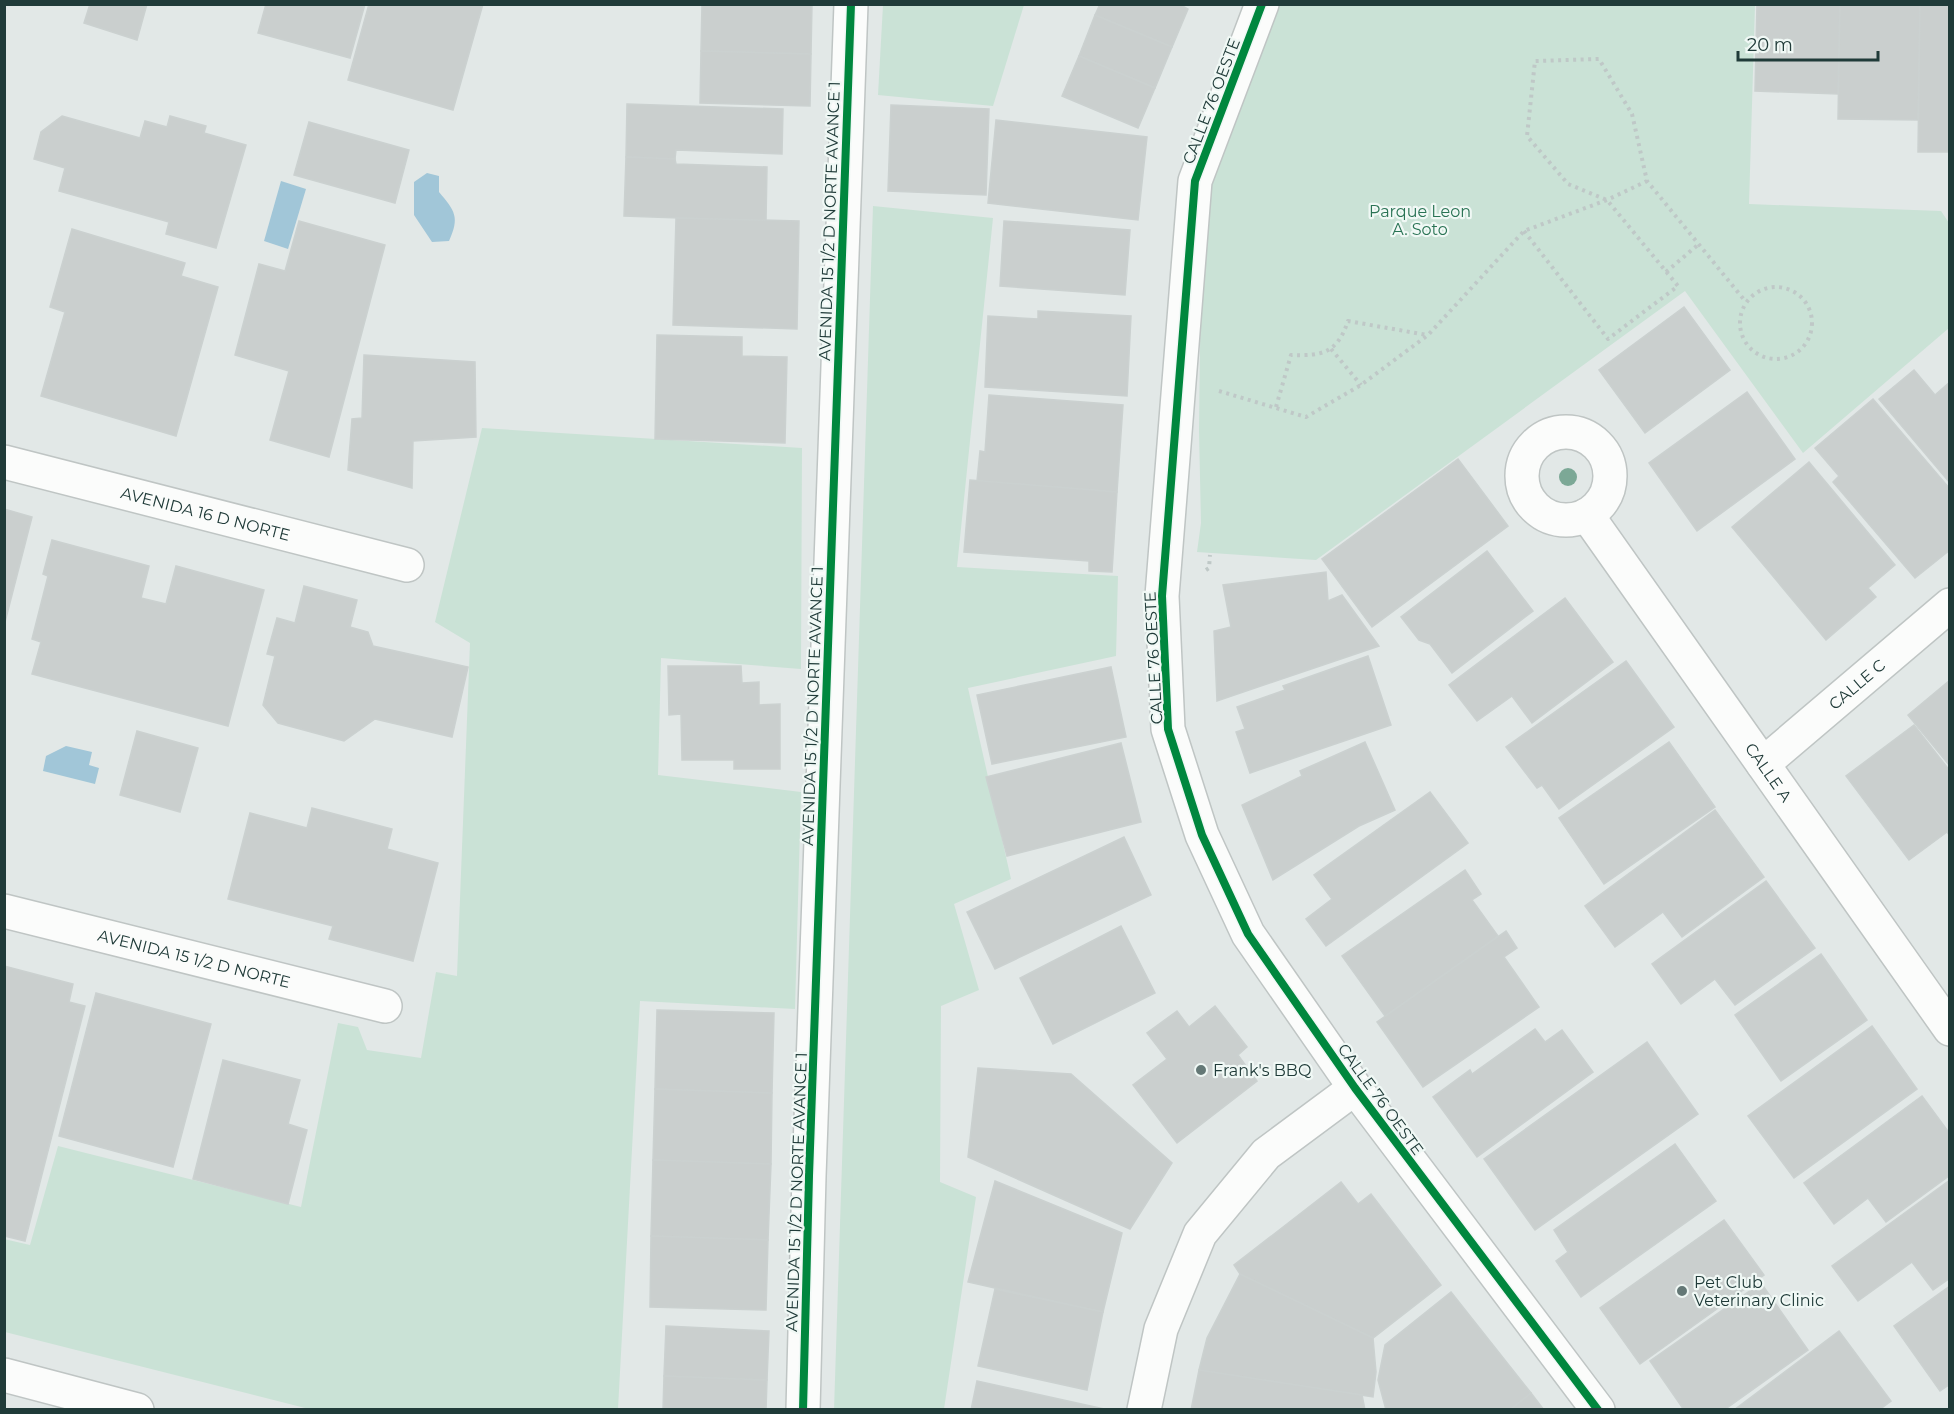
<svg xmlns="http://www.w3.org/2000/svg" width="1954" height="1414" viewBox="0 0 1954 1414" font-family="Montserrat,sans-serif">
<rect width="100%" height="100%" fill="#e2e8e7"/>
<g fill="#cae2d6">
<path d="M 883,5 L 1024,5 L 993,106 L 878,95 Z"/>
<path d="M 1276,5 L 1755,5 L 1749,204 L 1941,211 L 1949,223 L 1949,328 L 1803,453 L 1685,291 L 1316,560 L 1197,552 L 1201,523 L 1199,431 L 1202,186 Z"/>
<path d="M 873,206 L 993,218 L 957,567 L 1118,576 L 1116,656 L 968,688 L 1011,879 L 954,904 L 979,990 L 941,1006 L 940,1182 L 976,1197 L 944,1409 L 834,1410 Z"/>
<path d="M 482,428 L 802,448 L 801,669 L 661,658 L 658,775 L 801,792 L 795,1009 L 640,1001 L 618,1409 L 309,1409 L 5,1332 L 4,1239 L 30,1245 L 58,1146 L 301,1207 L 338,1023 L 358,1027 L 367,1050 L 421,1058 L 436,972 L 457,976 L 470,643 L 435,622 Z"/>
</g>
<g fill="#a1c6d8">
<path d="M 427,173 L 439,176 L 439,192 C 455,211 460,217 449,241 L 432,242 L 414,215 L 414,182 Z"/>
<path d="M 281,181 L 306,189 L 288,249 L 264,241 Z"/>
<path d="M 66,746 L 92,752 L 89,765 L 99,768 L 95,784 L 43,771 L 46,756 Z"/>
</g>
<g fill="#cacfce" stroke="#cbd1d0" stroke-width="1.5">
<path d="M 90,4 L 147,4 L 137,40 L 84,23 Z"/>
<path d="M 266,4 L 365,4 L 350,58 L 258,33 Z"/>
<path d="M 369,4 L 483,4 L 453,110 L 348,80 Z"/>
<path d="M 702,4 L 812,4 L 811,54 L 701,51 Z"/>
<path d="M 1100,4 L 1179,4 L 1188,9 L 1172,47 L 1095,15 Z"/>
<path d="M 1757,4 L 1840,4 L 1838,94 L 1755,91 Z"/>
<path d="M 1840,4 L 1920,4 L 1918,120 L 1838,119 Z"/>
<path d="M 1920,4 L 1950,4 L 1950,152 L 1918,152 Z"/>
<path d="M 1095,15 L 1172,47 L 1155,88 L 1079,56 Z"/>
<path d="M 701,51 L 811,54 L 810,106 L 700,103 Z"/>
<path d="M 1079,56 L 1155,88 L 1138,128 L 1062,96 Z"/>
<path d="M 627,104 L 783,109 L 782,154 L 676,150 L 675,159 L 626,157 Z"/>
<path d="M 891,105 L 989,109 L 986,195 L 888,191 Z"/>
<path d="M 62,116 L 140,138 L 145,121 L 167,127 L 170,116 L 206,126 L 204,133 L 246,145 L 216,248 L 166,234 L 169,222 L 59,191 L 65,168 L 34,159 L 41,132 Z"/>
<path d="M 996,120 L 1147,137 L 1138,220 L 988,203 Z"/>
<path d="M 309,122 L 409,150 L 395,203 L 294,175 Z"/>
<path d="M 626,157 L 675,159 L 676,164 L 767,167 L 766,221 L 624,216 Z"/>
<path d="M 676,218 L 799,221 L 797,329 L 673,325 Z"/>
<path d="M 299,221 L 385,245 L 329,457 L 270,440 L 289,371 L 235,355 L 259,264 L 285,271 Z"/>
<path d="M 1004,221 L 1130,230 L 1125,295 L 1000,286 Z"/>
<path d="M 72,229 L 185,263 L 181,276 L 218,287 L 176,436 L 41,396 L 65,312 L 50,307 Z"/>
<path d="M 1684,307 L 1730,370 L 1645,433 L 1599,370 Z"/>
<path d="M 1038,311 L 1131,316 L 1127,396 L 985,387 L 988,316 L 1038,319 Z"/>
<path d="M 657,335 L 742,337 L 742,356 L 787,357 L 785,443 L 655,439 Z"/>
<path d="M 364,355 L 475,362 L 476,437 L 413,441 L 412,488 L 348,470 L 352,419 L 362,418 Z"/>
<path d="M 1914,370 L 1935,395 L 1950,382 L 1950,483 L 1879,399 Z"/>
<path d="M 1747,392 L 1795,459 L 1697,531 L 1649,463 Z"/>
<path d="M 989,395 L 1123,405 L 1117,492 L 977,481 L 980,451 L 985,452 Z"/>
<path d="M 1873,399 L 1950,489 L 1950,550 L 1915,578 L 1833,482 L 1839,476 L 1815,448 Z"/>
<path d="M 1458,459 L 1508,526 L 1372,627 L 1322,559 Z"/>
<path d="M 1809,462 L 1895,565 L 1868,588 L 1876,597 L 1826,640 L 1732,527 Z"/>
<path d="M 970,480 L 1117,492 L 1112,572 L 1089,571 L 1089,561 L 964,552 Z"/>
<path d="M 4,509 L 32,517 L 4,626 Z"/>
<path d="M 52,540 L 149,566 L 141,598 L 166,604 L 176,566 L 264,590 L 228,726 L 32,674 L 41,642 L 32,639 L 48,576 L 43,574 Z"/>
<path d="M 1487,551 L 1533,611 L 1452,673 L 1430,644 L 1419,640 L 1401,617 Z"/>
<path d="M 1326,572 L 1328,601 L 1342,595 L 1379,646 L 1217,701 L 1214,631 L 1231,627 L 1223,585 Z"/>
<path d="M 304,586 L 357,600 L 350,627 L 368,632 L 373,646 L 468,667 L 452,737 L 375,719 L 344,741 L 278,723 L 263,705 L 275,656 L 267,654 L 277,618 L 295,623 Z"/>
<path d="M 1565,598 L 1613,662 L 1532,723 L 1512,696 L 1477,721 L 1449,685 Z"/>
<path d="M 1368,656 L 1391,725 L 1250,773 L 1236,732 L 1245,729 L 1237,707 L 1285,690 L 1283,686 Z"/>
<path d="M 1626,661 L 1674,727 L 1559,809 L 1542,785 L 1537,788 L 1506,747 Z"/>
<path d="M 668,666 L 741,666 L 742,683 L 759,682 L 759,705 L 780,704 L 780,769 L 734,769 L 734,760 L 682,760 L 681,714 L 669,715 Z"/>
<path d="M 1111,667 L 1126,737 L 992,764 L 977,695 Z"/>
<path d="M 1950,680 L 1950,766 L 1908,715 Z"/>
<path d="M 1914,725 L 1950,771 L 1950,836 L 1947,832 L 1909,860 L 1846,776 Z"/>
<path d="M 137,731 L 198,748 L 180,812 L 120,795 Z"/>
<path d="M 1365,742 L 1395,810 L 1359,826 L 1273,880 L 1242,805 L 1302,776 L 1300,771 Z"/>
<path d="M 1669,742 L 1715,807 L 1604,884 L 1559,818 Z"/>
<path d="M 1121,743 L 1141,822 L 1007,856 L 986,777 Z"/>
<path d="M 1430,792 L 1468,843 L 1326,946 L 1306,919 L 1332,899 L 1314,875 Z"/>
<path d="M 312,808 L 392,829 L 387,849 L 438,863 L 413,961 L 329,939 L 333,926 L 228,899 L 250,813 L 307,828 Z"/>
<path d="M 1715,810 L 1764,877 L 1682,937 L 1663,912 L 1615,947 L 1585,906 Z"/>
<path d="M 1124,837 L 1151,895 L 995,969 L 967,912 Z"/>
<path d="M 1465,870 L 1481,894 L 1472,900 L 1498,936 L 1385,1016 L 1342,956 Z"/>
<path d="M 1766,881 L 1815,948 L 1735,1005 L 1715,979 L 1681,1004 L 1652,964 Z"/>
<path d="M 1121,926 L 1155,993 L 1053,1044 L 1020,978 Z"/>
<path d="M 1506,931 L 1517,948 L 1504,957 L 1539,1007 L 1423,1087 L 1377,1022 Z"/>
<path d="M 1821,954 L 1867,1020 L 1781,1081 L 1735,1015 Z"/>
<path d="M 4,966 L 73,984 L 69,1002 L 85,1006 L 25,1241 L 4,1236 Z"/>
<path d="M 96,993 L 211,1024 L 173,1167 L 59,1136 Z"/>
<path d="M 1215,1006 L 1247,1047 L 1238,1055 L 1257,1081 L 1177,1143 L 1133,1085 L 1167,1059 L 1147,1033 L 1177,1011 L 1189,1027 Z"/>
<path d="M 657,1010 L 774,1013 L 772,1093 L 655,1089 Z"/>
<path d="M 1872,1026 L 1917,1089 L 1794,1178 L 1748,1116 Z"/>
<path d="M 1535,1029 L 1545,1042 L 1562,1030 L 1593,1072 L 1477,1157 L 1433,1097 L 1470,1070 L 1472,1074 Z"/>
<path d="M 1647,1042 L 1698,1114 L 1535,1230 L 1484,1159 Z"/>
<path d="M 223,1060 L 300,1080 L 288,1124 L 307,1130 L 288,1204 L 193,1179 Z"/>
<path d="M 978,1068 L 1071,1074 L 1172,1163 L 1130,1229 L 968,1157 Z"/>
<path d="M 655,1089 L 772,1093 L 771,1164 L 653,1160 Z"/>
<path d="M 1922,1096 L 1950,1134 L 1950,1175 L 1886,1222 L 1868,1198 L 1834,1224 L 1804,1183 Z"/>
<path d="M 1675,1144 L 1716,1201 L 1581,1297 L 1556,1261 L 1568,1252 L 1554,1230 Z"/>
<path d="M 653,1160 L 771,1164 L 768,1240 L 651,1236 Z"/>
<path d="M 1950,1180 L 1950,1278 L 1933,1290 L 1912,1262 L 1858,1301 L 1832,1266 Z"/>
<path d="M 995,1181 L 1122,1233 L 1103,1312 L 968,1282 Z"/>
<path d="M 1341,1182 L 1358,1204 L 1371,1194 L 1441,1285 L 1373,1338 L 1240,1274 L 1234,1265 Z"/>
<path d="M 1724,1220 L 1764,1275 L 1640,1364 L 1600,1308 Z"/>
<path d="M 651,1236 L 768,1240 L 766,1310 L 650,1307 Z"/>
<path d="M 1240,1274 L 1373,1338 L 1376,1372 L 1373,1397 L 1199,1370 L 1207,1338 Z"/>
<path d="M 1761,1283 L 1808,1350 L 1724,1410 L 1684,1410 L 1650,1361 Z"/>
<path d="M 1950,1286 L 1950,1384 L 1940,1391 L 1894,1326 Z"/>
<path d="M 995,1289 L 1103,1312 L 1087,1390 L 978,1366 Z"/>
<path d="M 1451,1292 L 1531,1393 L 1510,1410 L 1386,1410 L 1378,1380 L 1385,1345 Z"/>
<path d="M 666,1326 L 769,1331 L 767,1380 L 664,1376 Z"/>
<path d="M 1839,1331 L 1891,1401 L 1879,1410 L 1734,1410 Z"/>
<path d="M 1199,1370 L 1362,1395 L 1365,1410 L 1191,1410 Z"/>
<path d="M 664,1376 L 767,1380 L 766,1410 L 663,1410 Z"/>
<path d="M 977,1381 L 1104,1409 L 1103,1410 L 971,1410 Z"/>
<path d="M 1531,1393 L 1544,1410 L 1510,1410 Z"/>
</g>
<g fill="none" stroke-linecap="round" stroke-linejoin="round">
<g stroke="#bfc5c4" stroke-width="36">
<g id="street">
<path d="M 1262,4 L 1195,181 L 1162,596 L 1168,729 L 1202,835 L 1248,934 L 1355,1088 L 1598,1410"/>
<circle cx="1566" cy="476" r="44"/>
<path id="s1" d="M 4,462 L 407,565"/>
<path id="s2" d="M 1587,515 L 1950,1029"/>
<path id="s3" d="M 1763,764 L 1950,605"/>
<path id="s4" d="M 4,911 L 385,1006"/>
<path d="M 4,1375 L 137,1410"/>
<path d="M 803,1410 L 809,1176 L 851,4"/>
<path d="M 1144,1410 L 1161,1329 L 1200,1234 L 1266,1154 L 1355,1088"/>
</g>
</g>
<g stroke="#bfc8c7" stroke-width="4" stroke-dasharray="3 4.5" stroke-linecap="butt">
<path d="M 1524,231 L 1608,339 L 1678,286 L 1607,200 L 1568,184 L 1527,136 L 1535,61 L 1599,59 L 1632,114 L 1647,181 L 1746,302"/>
<path d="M 1666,272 L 1700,243"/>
<circle cx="1776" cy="323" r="36"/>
<path d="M 1331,349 L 1361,385"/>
<path d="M 1219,391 L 1306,417 L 1361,385 L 1428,335 L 1524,231 L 1607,200 L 1647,181"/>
<path d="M 1276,407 L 1291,355 C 1323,356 1337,353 1348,321 L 1427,335"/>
<path d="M 1206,570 L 1209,568 L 1210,555"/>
</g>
<use href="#street" stroke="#fbfcfb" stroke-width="33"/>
<g stroke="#f0f8f5" stroke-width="11">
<g id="cycleway">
<path d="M 1262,4 L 1195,181 L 1162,596 L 1168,729 L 1202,835 L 1248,934 L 1355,1088 L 1598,1410"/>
<path d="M 803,1410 L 809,1176 L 851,4"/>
</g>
</g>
<use href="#cycleway" stroke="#00873e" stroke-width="8"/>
</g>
<circle fill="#7ca896" cx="1568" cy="477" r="9"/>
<g fill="#647876" stroke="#f0f8f5" stroke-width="2">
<circle cx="1201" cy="1070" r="6"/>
<circle cx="1682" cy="1291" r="6"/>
</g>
<g text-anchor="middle" stroke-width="4.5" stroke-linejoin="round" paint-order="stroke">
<g font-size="16" fill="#203b39" stroke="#f0f8f5">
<text transform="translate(1211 101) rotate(-69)" y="6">CALLE 76 OESTE</text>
<text transform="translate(829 221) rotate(-88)" y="6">AVENIDA 15 1/2 D NORTE AVANCE 1</text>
<text dy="6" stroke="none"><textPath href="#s1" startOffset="208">AVENIDA 16 D NORTE</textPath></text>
<text transform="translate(1153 658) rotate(-93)" y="6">CALLE 76 OESTE</text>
<text dy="6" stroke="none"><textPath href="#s3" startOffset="123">CALLE C</textPath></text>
<text transform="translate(812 706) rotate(-88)" y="6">AVENIDA 15 1/2 D NORTE AVANCE 1</text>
<text dy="6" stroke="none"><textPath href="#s2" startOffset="315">CALLE A</textPath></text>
<text dy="6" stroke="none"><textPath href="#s4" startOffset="196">AVENIDA 15 1/2 D NORTE</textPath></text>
<text transform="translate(1381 1099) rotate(54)" y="6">CALLE 76 OESTE</text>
<text transform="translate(796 1192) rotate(-88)" y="6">AVENIDA 15 1/2 D NORTE AVANCE 1</text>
</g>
<g font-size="16" fill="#297354" stroke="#f0f8f5">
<text x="1420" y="217">Parque Leon<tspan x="1420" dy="18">A. Soto</tspan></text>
</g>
<g font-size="16" fill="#203b39" stroke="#f0f8f5" text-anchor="start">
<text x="1213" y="1076">Frank's BBQ</text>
<text x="1694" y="1288">Pet Club<tspan x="1694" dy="18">Veterinary Clinic</tspan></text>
</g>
</g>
<rect width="1954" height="1414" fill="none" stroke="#203b39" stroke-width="12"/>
<path d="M1738 51v9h140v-9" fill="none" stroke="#203b39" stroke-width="3"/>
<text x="1747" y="51" font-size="18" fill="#203b39" stroke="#f0f8f5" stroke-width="4.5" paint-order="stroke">20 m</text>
</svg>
